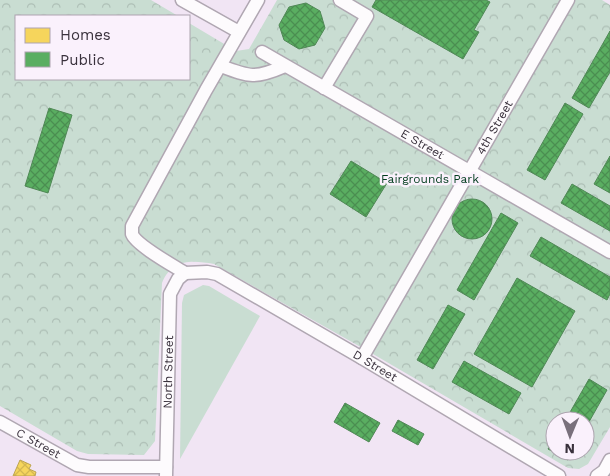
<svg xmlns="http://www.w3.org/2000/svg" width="610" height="476" viewBox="0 0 610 476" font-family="'Work Sans',sans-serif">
<defs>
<pattern id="forest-crowns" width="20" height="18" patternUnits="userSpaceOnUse" patternTransform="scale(1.25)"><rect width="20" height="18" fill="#c9ddd2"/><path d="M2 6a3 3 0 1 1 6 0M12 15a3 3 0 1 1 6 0" fill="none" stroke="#adbeb5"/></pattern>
<pattern id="homes-cross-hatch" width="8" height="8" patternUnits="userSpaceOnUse" patternTransform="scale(1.25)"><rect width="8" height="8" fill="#f6d55c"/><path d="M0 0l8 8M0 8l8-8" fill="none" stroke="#d4b751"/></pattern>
<pattern id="public-cross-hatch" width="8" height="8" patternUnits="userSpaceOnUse" patternTransform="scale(1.25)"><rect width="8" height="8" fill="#5aae61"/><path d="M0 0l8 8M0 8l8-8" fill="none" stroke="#4b8e51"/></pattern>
</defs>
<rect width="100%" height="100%" fill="#f1e5f4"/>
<path fill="#c9ddd2" d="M 203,285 L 209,286 L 260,316 L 180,459 L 182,303 L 184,295 Z"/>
<path fill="url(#forest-crowns)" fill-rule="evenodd" d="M 0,0 L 151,0 L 178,16 L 16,16 L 16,79 L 189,79 L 189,23 L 236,51 L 249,49 L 277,0 L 602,0 L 610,5 L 610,427 L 588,464 L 579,469 L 568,468 L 373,354 L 214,264 C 191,260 172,259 162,283 L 155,441 L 144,455 L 88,454 L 77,451 L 0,406 ZM 555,421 L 585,421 L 585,451 L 555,451 Z"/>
<path fill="url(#homes-cross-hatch)" stroke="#bda452" d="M 20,460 L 31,465 L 29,469 L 36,472 L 35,476 L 13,476 Z"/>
<g fill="url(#public-cross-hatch)" stroke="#508856">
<path d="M 376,0 L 486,0 L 490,2 L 474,30 L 479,32 L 463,59 L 372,7 Z"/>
<path d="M 306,3 L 320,11 L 325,28 L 315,45 L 299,49 L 284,40 L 279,25 L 289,7 Z"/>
<path d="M 610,31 L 610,72 L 589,108 L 572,98 Z"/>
<path d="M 565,103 L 583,114 L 545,180 L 527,170 Z"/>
<path d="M 49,108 L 72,115 L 48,193 L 25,186 Z"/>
<path d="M 610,156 L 610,193 L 594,184 Z"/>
<path d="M 351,161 L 387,183 L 366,217 L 330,194 Z"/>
<path d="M 572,184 L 610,206 L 610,231 L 561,203 Z"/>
<circle cx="472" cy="219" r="20"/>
<path d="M 501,213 L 518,223 L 474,300 L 457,290 Z"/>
<path d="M 541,237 L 610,277 L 610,294 L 607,300 L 530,256 Z"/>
<path d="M 517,278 L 575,311 L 532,387 L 474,354 Z"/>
<path d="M 448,305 L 465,314 L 433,369 L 417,360 Z"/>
<path d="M 464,361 L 521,393 L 509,414 L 452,382 Z"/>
<path d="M 589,379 L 607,390 L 585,429 L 585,421 L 565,421 Z"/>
<path d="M 345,403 L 380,423 L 369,442 L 334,422 Z"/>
<path d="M 398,420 L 424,434 L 418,445 L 392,431 Z"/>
<path d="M 555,438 L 555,451 L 573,451 L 568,460 L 548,449 Z"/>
</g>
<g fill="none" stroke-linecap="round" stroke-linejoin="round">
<g stroke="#b0a7b2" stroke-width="15">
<g id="minor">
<path d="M 182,0 L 239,32"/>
<path id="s1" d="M 262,52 L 610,252"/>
<path d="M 221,66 C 250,77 255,79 285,66"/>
<path d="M 324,88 L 367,16 L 340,0"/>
<path id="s2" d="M 185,273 L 207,272 L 217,274 L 362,358 L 559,476"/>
<path d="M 185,273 C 174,266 136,245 132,234 C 132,233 132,228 132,226 L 206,90 L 258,0"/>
<path id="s3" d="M 362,358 L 568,0"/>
<path id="s4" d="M 0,422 L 77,465 L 89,467 L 166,467"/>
<path id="s5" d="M 166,476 L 170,294 L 178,279 L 185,273"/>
<path d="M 597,476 L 604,471 L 610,460"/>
</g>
</g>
<use href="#minor" stroke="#fdfbfd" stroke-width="12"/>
</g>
<g text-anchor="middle" stroke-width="5" stroke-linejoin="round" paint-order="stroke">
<g font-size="12" fill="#39313c" stroke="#faf1fc">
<text dy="4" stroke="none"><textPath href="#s3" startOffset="266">4th Street</textPath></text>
<text dy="4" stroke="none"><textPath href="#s1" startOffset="185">E Street</textPath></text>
<text dy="4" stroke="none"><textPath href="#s2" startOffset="215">D Street</textPath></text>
<text dy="4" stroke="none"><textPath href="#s5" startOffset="104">North Street</textPath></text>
<text dy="4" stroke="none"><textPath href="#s4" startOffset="44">C Street</textPath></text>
</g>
<g font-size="12" fill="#023d1e" stroke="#faf1fc">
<text x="430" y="183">Fairgrounds Park</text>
</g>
</g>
<rect x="15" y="15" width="175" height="65" fill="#faf1fc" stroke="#ada4af"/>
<rect x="25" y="28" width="25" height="15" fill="#f6d55c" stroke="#ada4af"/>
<text x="60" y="40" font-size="15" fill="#39313c">Homes</text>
<rect x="25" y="52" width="25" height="15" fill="#5aae61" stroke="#ada4af"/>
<text x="60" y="65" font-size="15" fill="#39313c">Public</text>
<g transform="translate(570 436) rotate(181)"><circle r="24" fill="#faf1fc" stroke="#ada4af"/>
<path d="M0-4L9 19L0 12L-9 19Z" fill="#79707c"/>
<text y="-8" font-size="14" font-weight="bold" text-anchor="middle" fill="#39313c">N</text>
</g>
</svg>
